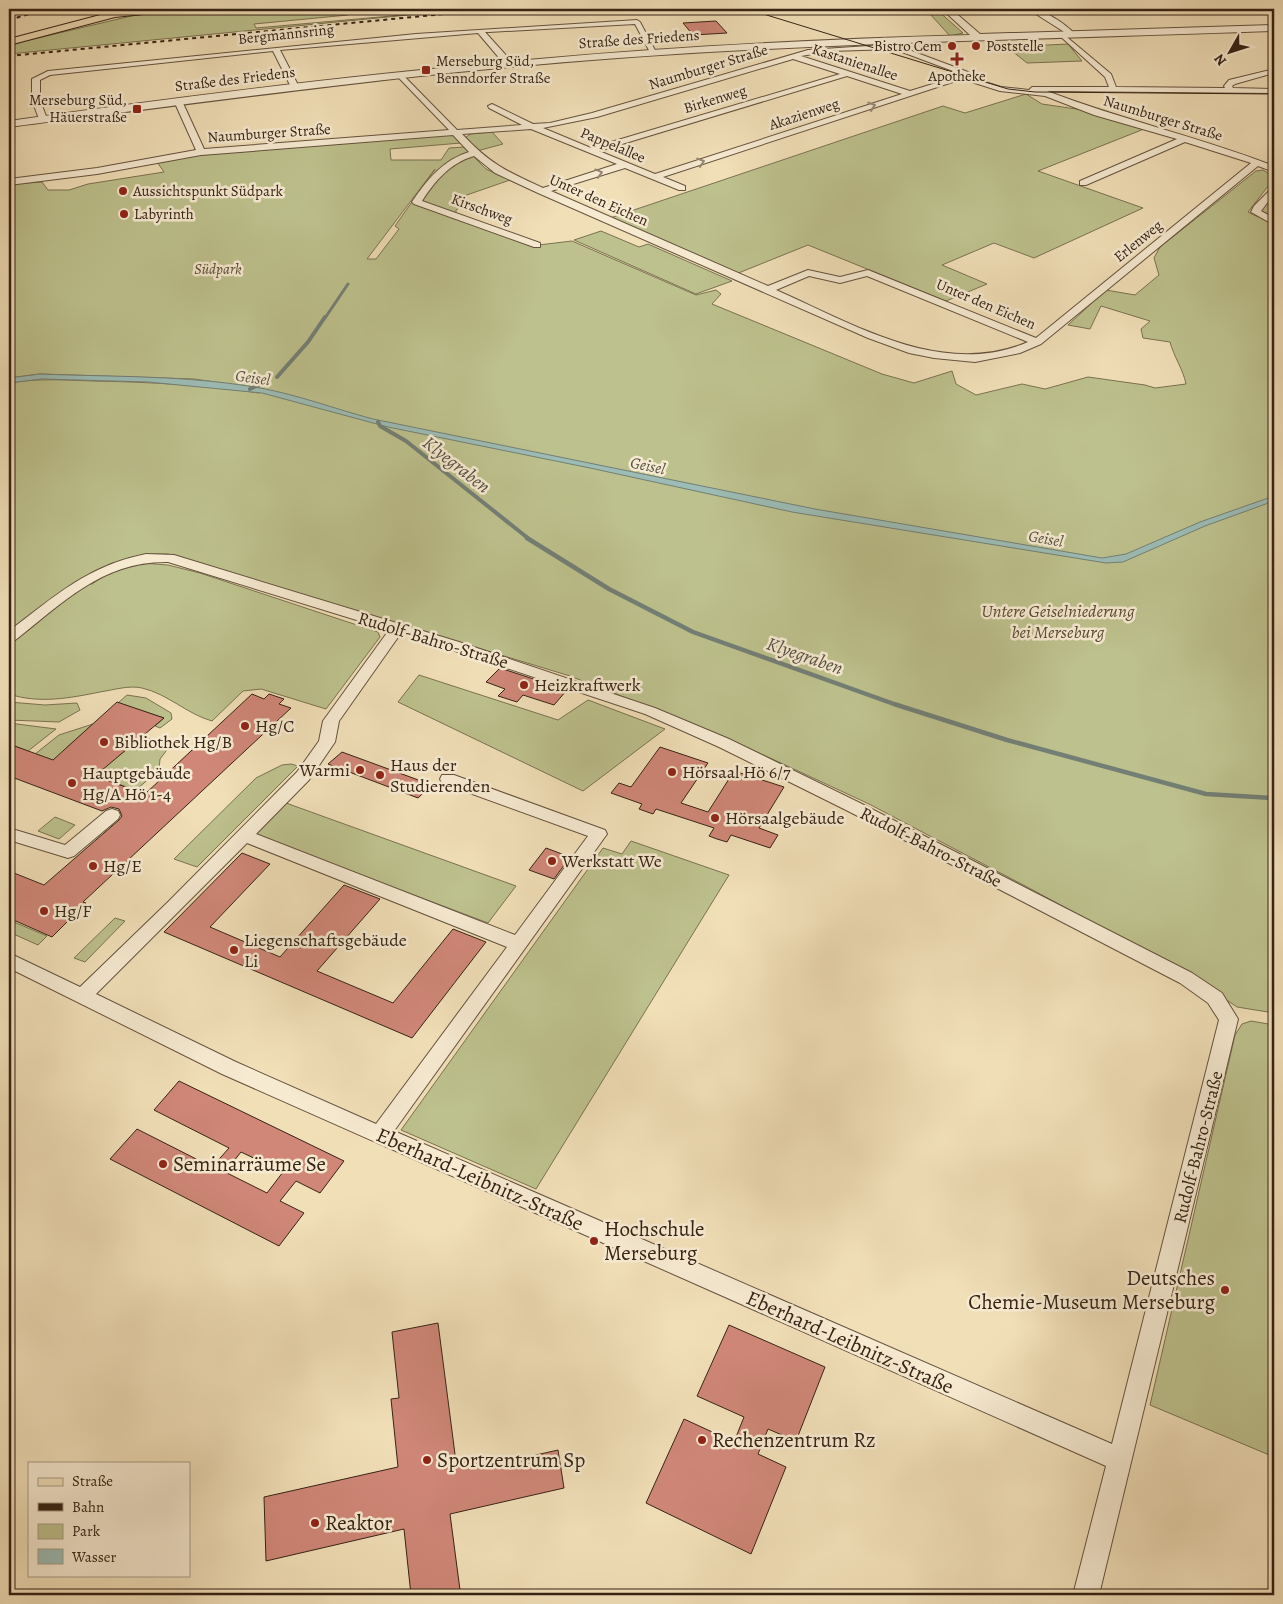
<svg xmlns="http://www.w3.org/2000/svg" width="1283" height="1604" viewBox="0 0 1283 1604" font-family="Alegreya,serif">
<rect width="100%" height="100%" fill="#f1dfb8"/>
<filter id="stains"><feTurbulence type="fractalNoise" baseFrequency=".004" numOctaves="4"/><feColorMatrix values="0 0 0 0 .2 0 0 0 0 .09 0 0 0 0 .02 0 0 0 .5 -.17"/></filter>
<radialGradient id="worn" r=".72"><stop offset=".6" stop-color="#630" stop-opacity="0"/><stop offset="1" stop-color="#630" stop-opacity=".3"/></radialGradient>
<g fill="#bdc18d" stroke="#7a7251" fill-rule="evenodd">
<path d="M 182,9 L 345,9 L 348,15 L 254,24 L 256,28 L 470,9 L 9,54 L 9,46 L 25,41 L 131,16 Z"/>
<path d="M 922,9 L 937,10 L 963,33 L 950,36 L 930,14 Z"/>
<path d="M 1068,44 L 1082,61 L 1027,63 L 1007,47 Z"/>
<path d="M 1026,94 L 1042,104 L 1083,110 L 1144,129 L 1038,171 L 1143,208 L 1034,258 L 994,243 L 942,265 L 987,284 L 946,301 L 808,245 L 736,274 L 610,218 L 943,106 L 965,113 Z"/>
<path d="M 492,132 L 503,144 L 477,151 L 465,138 L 470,134 Z"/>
<path d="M 449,135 L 455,136 L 461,143 L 390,149 L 391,160 L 441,160 L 449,148 L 464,147 L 486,169 L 510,180 L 461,197 L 466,204 L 456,210 L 456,215 L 500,230 L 530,246 L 572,241 L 696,295 L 716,290 L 721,294 L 712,304 L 882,374 L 914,383 L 952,371 L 956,384 L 976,395 L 1022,384 L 1045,389 L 1088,377 L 1145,385 L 1155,388 L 1186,384 C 1183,369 1174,357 1170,342 L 1143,338 L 1141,329 L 1150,321 L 1101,306 L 1090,329 L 1068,325 L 1106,290 L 1135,295 L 1159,275 L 1154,258 L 1160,247 L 1256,171 L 1263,170 L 1271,175 L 1269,185 L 1248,212 L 1258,217 L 1263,216 L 1260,210 L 1274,196 L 1274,1013 L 1237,1007 L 1188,974 L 1029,888 L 869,804 L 725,737 L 570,676 L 168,554 C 101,551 59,595 9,633 L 9,383 C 37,378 65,380 93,381 C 149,382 204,385 259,393 L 264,389 L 194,379 L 40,374 L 9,378 L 9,184 L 42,182 L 48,190 L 69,190 L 88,184 L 164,172 L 157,162 L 189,156 ZM 435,169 L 395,226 L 399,229 L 376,259 L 367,259 Z"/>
<path d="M 601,231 L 639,247 L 648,244 L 732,281 L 696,294 L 574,240 Z"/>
<path d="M 143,563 L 168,565 L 200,573 L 378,632 L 380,637 L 326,709 L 261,689 L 243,691 L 212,721 C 187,714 168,694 142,688 C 129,685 113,690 100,692 C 70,698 39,704 9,694 L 9,645 L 83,583 L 92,584 L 115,569 Z"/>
<path d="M 419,675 L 558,720 L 588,700 L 665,729 L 583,791 L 398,702 Z"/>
<path d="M 127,695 L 146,698 L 171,713 L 172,719 L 160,728 L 155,726 L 164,718 L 118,703 Z"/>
<path d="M 9,702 L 45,705 L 77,703 L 80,710 L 59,722 L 9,720 Z"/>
<path d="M 9,723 L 56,729 L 28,751 L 9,744 Z"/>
<path d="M 93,724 L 65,749 L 57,762 L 35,754 L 59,735 Z"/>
<path d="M 143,736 L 169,747 L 160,759 L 159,770 L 136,790 L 89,774 L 107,765 Z"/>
<path d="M 291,764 L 298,766 L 197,867 L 174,859 L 256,778 L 282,765 Z"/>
<path d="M 286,803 L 516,886 L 488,923 L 255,835 Z"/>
<path d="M 55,817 L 75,825 L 59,839 L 38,831 Z"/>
<path d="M 631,841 L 729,875 L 536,1189 L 401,1130 L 603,848 L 622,854 Z"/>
<path d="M 115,918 L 125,921 L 85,962 L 74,958 Z"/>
<path d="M 9,920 L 47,936 L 38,945 L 9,932 Z"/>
<path d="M 1251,1021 L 1274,1025 L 1274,1457 L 1150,1405 L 1235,1035 L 1242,1024 Z"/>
</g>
<path fill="#9cbcb5" stroke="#737f75" d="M 40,374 C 113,377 187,375 260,388 C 299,395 335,409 373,419 L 815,509 L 1102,558 L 1126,554 L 1200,522 L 1274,496 L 1274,501 L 1205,526 L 1123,562 L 1106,563 L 792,512 L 590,468 L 388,427 L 262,393 L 148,382 L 42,379 L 9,383 L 9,378 Z"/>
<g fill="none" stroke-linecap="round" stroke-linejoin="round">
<path stroke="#737f75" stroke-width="3" d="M 325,318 L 348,284"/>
<g stroke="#737f75" stroke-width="4">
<path d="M 277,377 L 308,342 L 325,317"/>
<path d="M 250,389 L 260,384"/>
<path d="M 378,422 L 380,426 L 406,441 L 529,539"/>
</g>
<path stroke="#737f75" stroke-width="4.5" d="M 527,538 L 609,589 L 693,632 L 894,704 L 1007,740 L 1206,794 L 1274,798"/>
</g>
<g fill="#d08778" stroke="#362315" fill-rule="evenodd">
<path d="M 716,21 L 727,33 L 693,35 L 683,23 Z"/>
<path d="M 500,668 L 567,690 L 554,705 L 523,695 L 517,702 L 498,696 L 505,689 L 486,682 Z"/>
<path d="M 252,694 L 264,699 L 269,694 L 284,699 L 279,704 L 291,708 L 83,902 L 86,903 L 52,937 L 9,918 L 9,871 L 44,885 L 119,820 L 122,816 L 119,809 L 111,807 L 102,811 L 9,776 L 9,744 L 53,760 L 117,702 L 164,718 L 95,776 L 145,794 Z"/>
<path d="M 660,747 L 708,763 L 681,803 L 708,812 L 734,771 L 784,787 L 759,828 L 778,835 L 770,848 L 731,835 L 727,842 L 717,839 L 709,836 L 714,828 L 656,809 L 653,814 L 639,809 L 642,804 L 611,793 L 619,783 L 631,787 Z"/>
<path d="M 342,752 L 432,785 L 418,798 L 328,764 Z"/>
<path d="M 546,848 L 570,857 L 554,879 L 529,870 Z"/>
<path d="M 242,853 L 270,864 L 210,927 L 280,957 L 344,885 L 380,899 L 317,971 L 393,1003 L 453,929 L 486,942 L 412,1038 L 164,932 Z"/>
<path d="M 179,1081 L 344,1161 L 320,1193 L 296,1181 L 280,1201 L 304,1213 L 279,1246 L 110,1159 L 137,1129 L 212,1167 L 229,1148 L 154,1110 ZM 241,1152 L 283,1172 L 267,1193 L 225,1172 Z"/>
<path d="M 438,1323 L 456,1462 L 478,1457 L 479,1468 L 558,1450 L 564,1488 L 450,1514 L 460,1590 L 439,1595 L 411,1595 L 404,1529 L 266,1561 L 264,1497 L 398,1467 L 391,1399 L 399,1398 L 392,1332 Z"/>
<path d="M 729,1325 L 825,1367 L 796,1441 L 768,1429 L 758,1454 L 786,1467 L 751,1554 L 646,1503 L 684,1419 L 734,1442 L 744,1417 L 697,1396 Z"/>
</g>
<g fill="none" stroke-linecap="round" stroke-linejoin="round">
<g stroke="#65523e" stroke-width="2">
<g id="minor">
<path d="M 1028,9 C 1044,9 1064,23 1075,34 L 1069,35 Z"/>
<path d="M 637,20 L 640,22 L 657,54 L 651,54 L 635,24 L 489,32 L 485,32 L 512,62 L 512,66 L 506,66 L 478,33 L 280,50 L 299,87 L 295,89 L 291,87 L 273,51 L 50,75 L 40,80 L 40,100 L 47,119 L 43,121 L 39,119 L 32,100 L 32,79 L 48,71 L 416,34 Z"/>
<path d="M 1062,33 L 1111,74 L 1116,87 L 1225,88 L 1224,86 L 1229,80 L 1274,69 L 1274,73 L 1235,84 L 1232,86 L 1233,88 L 1274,89 L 1274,93 L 1047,91 C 1122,120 1200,137 1274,166 L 1274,172 L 1258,166 L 1041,344 L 1020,353 L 975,362 L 934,358 L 909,353 L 868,338 L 538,193 L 495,173 L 474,156 C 450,163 435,181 422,201 L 540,243 L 540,247 L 534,247 L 414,204 L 412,202 C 427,180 443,160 469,152 L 453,135 L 201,155 L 97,174 L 9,185 L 9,179 L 97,168 L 196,150 L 174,101 L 178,99 L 182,101 L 204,149 L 449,130 L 398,77 L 398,73 L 401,73 L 457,130 L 522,125 L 489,108 L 488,106 L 492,104 L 533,124 L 550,123 L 592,113 L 808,50 L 884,45 L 881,43 L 885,41 L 976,75 L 969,77 L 894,49 L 830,51 L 801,56 L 910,91 L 962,75 L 1001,87 L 1029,90 L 1032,87 L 1109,87 L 1105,77 L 1060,36 ZM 793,59 L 840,74 L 591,148 L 543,128 L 597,117 ZM 847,76 L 902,94 L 655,174 L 599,151 ZM 962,79 L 1000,91 L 1045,96 L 1094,115 L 1177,139 L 1080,181 L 1080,185 L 1086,185 L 1185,142 L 1251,163 L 1036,338 L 868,270 L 840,277 L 808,270 L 768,286 L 551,191 L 625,168 L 679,190 L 685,190 L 685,186 L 663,177 ZM 531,129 L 617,164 L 543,188 C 506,171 490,164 462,134 ZM 809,276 L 840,283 L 867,276 L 1028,342 C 942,379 854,324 776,290 Z"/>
<path d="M 1274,186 L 1274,194 L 1261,211 L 1274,218 L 1274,225 L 1251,212 L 1254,206 Z"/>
<path d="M 146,554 L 174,555 L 459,642 L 655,708 L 729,739 L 860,803 L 1192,973 L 1222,993 L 1238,1019 L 1099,1595 L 1073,1595 L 1106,1466 L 222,1074 L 9,968 L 9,953 L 80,987 L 168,902 L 297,772 L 319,741 L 323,721 L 389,630 L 168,562 C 102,561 63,603 14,641 L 9,642 L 9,631 C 55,596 87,566 146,554 ZM 401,633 L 645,714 L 719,747 L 848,811 L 1180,983 L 1208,1003 L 1219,1020 L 1112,1444 L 394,1131 L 607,834 L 605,830 L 454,775 L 442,775 L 440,779 L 442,783 L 588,836 L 515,935 L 256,834 L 309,780 L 335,742 L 339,721 ZM 247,843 L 507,947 L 376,1124 L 236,1062 L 96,994 Z"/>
<path d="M 112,809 L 118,811 L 120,815 L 118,819 L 74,856 L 68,858 L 9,840 L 9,828 L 65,845 L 106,811 Z"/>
</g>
</g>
<g stroke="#65523e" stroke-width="2">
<path id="tertiary" d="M 942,9 L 951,9 L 980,34 L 1274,25 L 1274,31 C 1055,39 837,42 618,58 C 414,73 212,101 9,127 L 9,121 C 185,96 362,74 539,59 C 682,46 826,39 970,35 Z"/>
</g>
<g stroke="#362315" stroke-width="2">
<path id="primary" d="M 123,9 L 167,9 L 162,12 L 115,17 L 9,45 L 9,39 Z"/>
</g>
<use href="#minor" fill="#f6ead1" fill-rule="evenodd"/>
<use href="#tertiary" fill="#f6ead1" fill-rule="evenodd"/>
<use href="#primary" fill="#f1dfb8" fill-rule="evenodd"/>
<path stroke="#362315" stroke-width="1" d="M 747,9 L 1008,89 L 1035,92 L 1274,94"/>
<g stroke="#362315" stroke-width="2" stroke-dasharray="4 4" stroke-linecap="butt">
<path d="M 9,20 L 46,9"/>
<path d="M 9,56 L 496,9"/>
</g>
</g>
<defs><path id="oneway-chevron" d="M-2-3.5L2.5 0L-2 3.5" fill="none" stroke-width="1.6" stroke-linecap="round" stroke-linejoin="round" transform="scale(1.25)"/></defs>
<g stroke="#968673">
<use href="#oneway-chevron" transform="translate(872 106) rotate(-18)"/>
<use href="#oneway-chevron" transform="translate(701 162) rotate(-18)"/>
<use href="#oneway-chevron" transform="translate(599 173) rotate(-17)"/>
</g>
<g fill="#8f2418" stroke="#f6ead1" stroke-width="2">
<circle cx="952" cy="46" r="5"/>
<circle cx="976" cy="46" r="5"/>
<path d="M954.5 51.5h5v5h5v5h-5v5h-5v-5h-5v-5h5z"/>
<rect x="421" y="65" width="10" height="10" rx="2.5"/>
<rect x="132" y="104" width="10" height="10" rx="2.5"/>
<circle cx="123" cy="191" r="5"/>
<circle cx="124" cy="214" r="5"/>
<circle cx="524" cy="685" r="5"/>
<circle cx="245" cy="726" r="5"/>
<circle cx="104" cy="742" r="5"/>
<circle cx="360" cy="770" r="5"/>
<circle cx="672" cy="772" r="5"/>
<circle cx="380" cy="775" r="5"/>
<circle cx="72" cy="783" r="5"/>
<circle cx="715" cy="818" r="5"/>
<circle cx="552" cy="861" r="5"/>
<circle cx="93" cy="866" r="5"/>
<circle cx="44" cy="911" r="5"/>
<circle cx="234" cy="950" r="5"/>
<circle cx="163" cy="1164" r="5"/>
<circle cx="594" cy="1241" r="5"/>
<circle cx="1225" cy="1290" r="5"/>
<circle cx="702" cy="1440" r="5"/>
<circle cx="427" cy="1460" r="5"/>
<circle cx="315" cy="1523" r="5"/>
</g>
<g text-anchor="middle" stroke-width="5" stroke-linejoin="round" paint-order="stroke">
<g font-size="15" fill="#362315" stroke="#f6ead1">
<text transform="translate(286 34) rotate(-6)" y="5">Bergmannsring</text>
<text transform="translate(639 39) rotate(-4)" y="5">Straße des Friedens</text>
<text transform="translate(855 62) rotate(18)" y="5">Kastanienallee</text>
<text transform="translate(708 67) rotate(-17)" y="5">Naumburger Straße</text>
<text transform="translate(235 79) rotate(-7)" y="5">Straße des Friedens</text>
<text transform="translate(715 99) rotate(-17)" y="5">Birkenweg</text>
<text transform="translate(804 114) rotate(-18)" y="5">Akazienweg</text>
<text transform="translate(1163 118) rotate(17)" y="5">Naumburger Straße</text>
<text transform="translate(269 133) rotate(-4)" y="5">Naumburger Straße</text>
<text transform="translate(613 145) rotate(23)" y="5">Pappelallee</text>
<text transform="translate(599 200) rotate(24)" y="5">Unter den Eichen</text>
<text transform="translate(482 209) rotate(20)" y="5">Kirschweg</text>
<text transform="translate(1138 241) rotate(-39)" y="5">Erlenweg</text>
<text transform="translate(986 304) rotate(23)" y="5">Unter den Eichen</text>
</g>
<g font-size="15" fill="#362315" stroke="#f6ead1" text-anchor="start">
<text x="942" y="51" text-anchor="end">Bistro Cem</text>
<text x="986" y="51">Poststelle</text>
<text x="436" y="66">Merseburg Süd,<tspan x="436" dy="17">Benndorfer Straße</tspan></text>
<text x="957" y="81" text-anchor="middle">Apotheke</text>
<text x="127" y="105" text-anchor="end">Merseburg Süd,<tspan x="127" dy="17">Häuerstraße</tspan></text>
<text x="133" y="196">Aussichtspunkt Südpark</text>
<text x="134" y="219">Labyrinth</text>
</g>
<g font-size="15" font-style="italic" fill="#584a33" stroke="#f6ead1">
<text x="218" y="274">Südpark</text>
</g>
<g font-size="16" font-style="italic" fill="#555145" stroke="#f6ead1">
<text transform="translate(253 377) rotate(8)" y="6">Geisel</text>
<text transform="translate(648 465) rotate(12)" y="6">Geisel</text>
<text transform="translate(1046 538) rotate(10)" y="6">Geisel</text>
</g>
<g font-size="18" font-style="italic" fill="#584a33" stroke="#f6ead1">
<text x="1058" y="617">Untere Geiselniederung<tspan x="1058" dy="21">bei Merseburg</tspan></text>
</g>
<g font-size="18" fill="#362315" stroke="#f6ead1">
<text transform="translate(433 640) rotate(17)" y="6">Rudolf-Bahro-Straße</text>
<text transform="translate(931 847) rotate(27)" y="6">Rudolf-Bahro-Straße</text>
<text transform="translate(1198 1147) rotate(-76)" y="6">Rudolf-Bahro-Straße</text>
</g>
<g font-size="18" fill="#362315" stroke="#f6ead1" text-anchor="start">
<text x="534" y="691">Heizkraftwerk</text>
<text x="255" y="732">Hg/C</text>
<text x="114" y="748">Bibliothek Hg/B</text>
<text x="390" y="771">Haus der<tspan x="390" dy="21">Studierenden</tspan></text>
<text x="350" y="776" text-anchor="end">Warmi</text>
<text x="682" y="778">Hörsaal Hö 6/7</text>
<text x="82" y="779">Hauptgebäude<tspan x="82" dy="21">Hg/A Hö 1-4</tspan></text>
<text x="725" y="824">Hörsaalgebäude</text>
<text x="562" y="867">Werkstatt We</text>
<text x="103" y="872">Hg/E</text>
<text x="54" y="917">Hg/F</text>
<text x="244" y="946">Liegenschaftsgebäude<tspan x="244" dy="21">Li</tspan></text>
</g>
<g font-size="19" font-style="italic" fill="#555145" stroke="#f6ead1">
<text transform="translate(457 464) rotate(38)" y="7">Klyegraben</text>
<text transform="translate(805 655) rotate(19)" y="7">Klyegraben</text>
</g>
<g font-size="21" fill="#362315" stroke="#f6ead1" text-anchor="start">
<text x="173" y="1171">Seminarräume Se</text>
<text x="604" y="1236">Hochschule<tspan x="604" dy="24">Merseburg</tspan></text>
<text x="1215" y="1285" text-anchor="end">Deutsches<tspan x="1215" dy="24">Chemie-Museum Merseburg</tspan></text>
<text x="712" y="1447">Rechenzentrum Rz</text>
<text x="437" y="1467">Sportzentrum Sp</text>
<text x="325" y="1530">Reaktor</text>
</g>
<g font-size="21" fill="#362315" stroke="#f6ead1">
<text transform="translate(480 1179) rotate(24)" y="7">Eberhard-Leibnitz-Straße</text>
<text transform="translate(850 1342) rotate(24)" y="7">Eberhard-Leibnitz-Straße</text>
</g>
</g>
<rect width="1283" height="1604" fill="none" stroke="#f1dfb8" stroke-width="30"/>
<rect x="10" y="10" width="1263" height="1584" fill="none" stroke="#362315" stroke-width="2.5"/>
<rect x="15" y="15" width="1253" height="1574" fill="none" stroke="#362315"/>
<rect x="28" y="1462" width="162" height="115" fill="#f6ead1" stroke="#a99a86"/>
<rect x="38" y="1478" width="25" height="8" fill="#f1dfb8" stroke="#a99a86"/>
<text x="72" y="1486" font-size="15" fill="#362315">Straße</text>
<rect x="38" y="1503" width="25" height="8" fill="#362315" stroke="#a99a86"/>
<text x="72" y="1512" font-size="15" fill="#362315">Bahn</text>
<rect x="38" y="1524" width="25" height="15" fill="#bdc18d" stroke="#a99a86"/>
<text x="72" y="1536" font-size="15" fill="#362315">Park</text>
<rect x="38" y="1549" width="25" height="15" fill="#9cbcb5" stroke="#a99a86"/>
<text x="72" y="1562" font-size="15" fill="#362315">Wasser</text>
<g transform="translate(1230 52) rotate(231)" stroke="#f6ead1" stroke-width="4" paint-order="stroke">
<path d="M0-4L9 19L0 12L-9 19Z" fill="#362315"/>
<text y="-8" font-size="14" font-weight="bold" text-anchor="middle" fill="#362315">N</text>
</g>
<rect width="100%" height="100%" filter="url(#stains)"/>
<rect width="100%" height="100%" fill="url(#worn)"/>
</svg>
